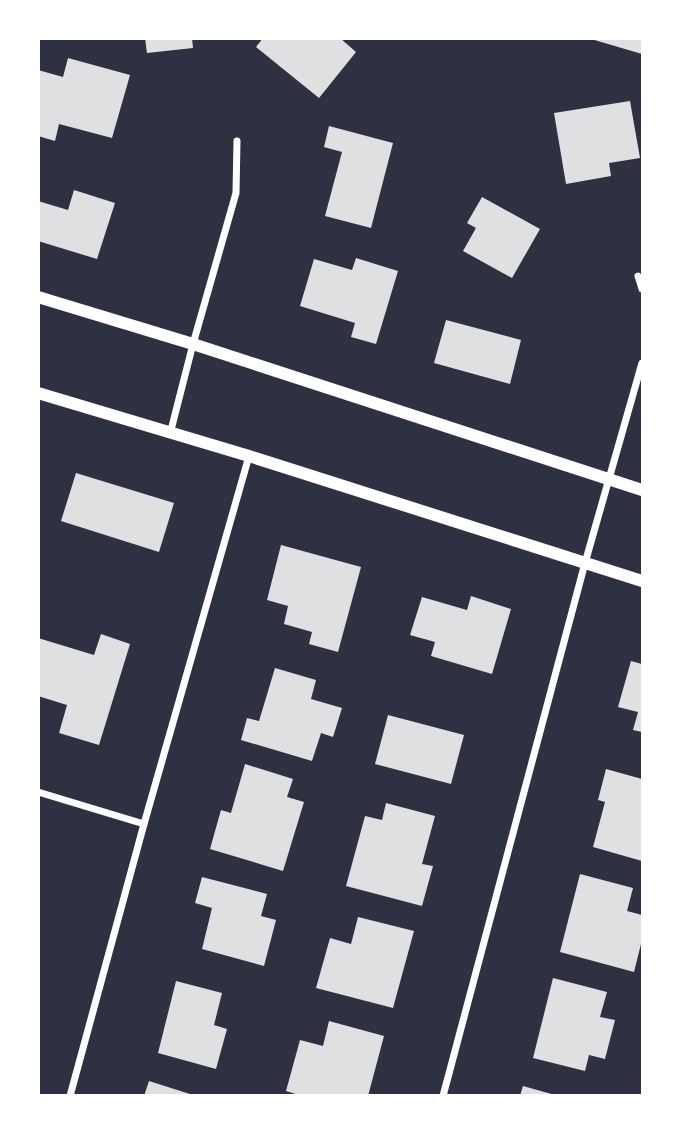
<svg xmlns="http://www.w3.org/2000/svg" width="681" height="1134" viewBox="0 0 681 1134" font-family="'Space Grotesk',sans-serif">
<rect width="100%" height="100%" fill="#2d3142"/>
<g fill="#e0e0e3">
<path d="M 145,38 L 192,38 L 193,48 L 147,53 Z"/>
<path d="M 263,38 L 340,38 L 356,52 L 319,98 L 256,47 Z"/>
<path d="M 591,38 L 642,38 L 642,54 L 591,39 Z"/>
<path d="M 68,58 L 130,75 L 112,138 L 59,124 L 55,141 L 38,136 L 38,70 L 63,77 Z"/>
<path d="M 630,101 L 640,158 L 609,163 L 611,176 L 566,184 L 554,113 Z"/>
<path d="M 329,126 L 393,143 L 371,228 L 325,216 L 342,152 L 324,147 Z"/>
<path d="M 74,190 L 115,203 L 97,259 L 38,241 L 38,201 L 68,210 Z"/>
<path d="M 482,197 L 540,229 L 512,278 L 463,251 L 476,228 L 467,223 Z"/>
<path d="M 356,258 L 398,271 L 376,344 L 351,337 L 355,323 L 300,306 L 314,259 L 352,270 Z"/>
<path d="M 446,320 L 521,340 L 510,384 L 434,363 Z"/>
<path d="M 76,473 L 174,503 L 159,552 L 61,521 Z"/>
<path d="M 281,545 L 361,567 L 338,652 L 309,644 L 312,632 L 284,624 L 288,606 L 267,600 Z"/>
<path d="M 471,596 L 511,609 L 492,674 L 431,656 L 435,642 L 410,635 L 422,597 L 467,610 Z"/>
<path d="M 101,634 L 130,644 L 99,745 L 59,733 L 67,705 L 38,696 L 38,638 L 94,655 Z"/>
<path d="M 631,661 L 642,664 L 642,732 L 633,730 L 638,712 L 618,707 Z"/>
<path d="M 275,668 L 316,680 L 311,699 L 342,708 L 333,737 L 321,733 L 312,761 L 241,740 L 247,718 L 259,721 Z"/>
<path d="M 388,715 L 464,735 L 451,784 L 375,764 Z"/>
<path d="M 245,764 L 293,779 L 287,797 L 304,802 L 283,871 L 210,849 L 221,810 L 231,813 Z"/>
<path d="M 606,769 L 642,779 L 642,861 L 593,847 L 605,802 L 598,800 Z"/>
<path d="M 386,803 L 435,816 L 422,864 L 433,866 L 422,906 L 346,886 L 365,816 L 382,820 Z"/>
<path d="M 580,874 L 633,888 L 627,911 L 642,915 L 642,940 L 634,972 L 560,952 Z"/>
<path d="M 202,877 L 267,894 L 261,916 L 276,920 L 264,966 L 202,949 L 212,908 L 195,903 Z"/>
<path d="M 358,917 L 414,931 L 393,1008 L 316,988 L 330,938 L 351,944 Z"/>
<path d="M 553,978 L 607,992 L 600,1017 L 615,1020 L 605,1059 L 589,1055 L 585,1071 L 533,1058 Z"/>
<path d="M 176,981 L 222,993 L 214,1025 L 227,1029 L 216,1069 L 158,1053 Z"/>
<path d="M 329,1021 L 384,1036 L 368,1096 L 302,1096 L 286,1091 L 300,1040 L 323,1046 Z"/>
<path d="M 149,1081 L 193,1095 L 193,1096 L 144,1096 Z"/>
<path d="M 523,1086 L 555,1095 L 555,1096 L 520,1096 Z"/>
</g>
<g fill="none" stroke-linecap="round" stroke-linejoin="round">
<g stroke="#fff" stroke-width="7">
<path d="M 638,276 L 642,289"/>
<path d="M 170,434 L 193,344 L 236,193 L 237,141"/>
<path d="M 38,792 L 144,824"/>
<path d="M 70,1096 L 144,824 L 249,456"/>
<path d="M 443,1096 L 585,563 L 642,363"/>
</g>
<g stroke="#fff" stroke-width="12">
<path d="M 38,297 L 193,344 L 642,490"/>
<path d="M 38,393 L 249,456 L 642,581"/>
</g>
</g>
<rect width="681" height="1134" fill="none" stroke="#ffffff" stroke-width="80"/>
</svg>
